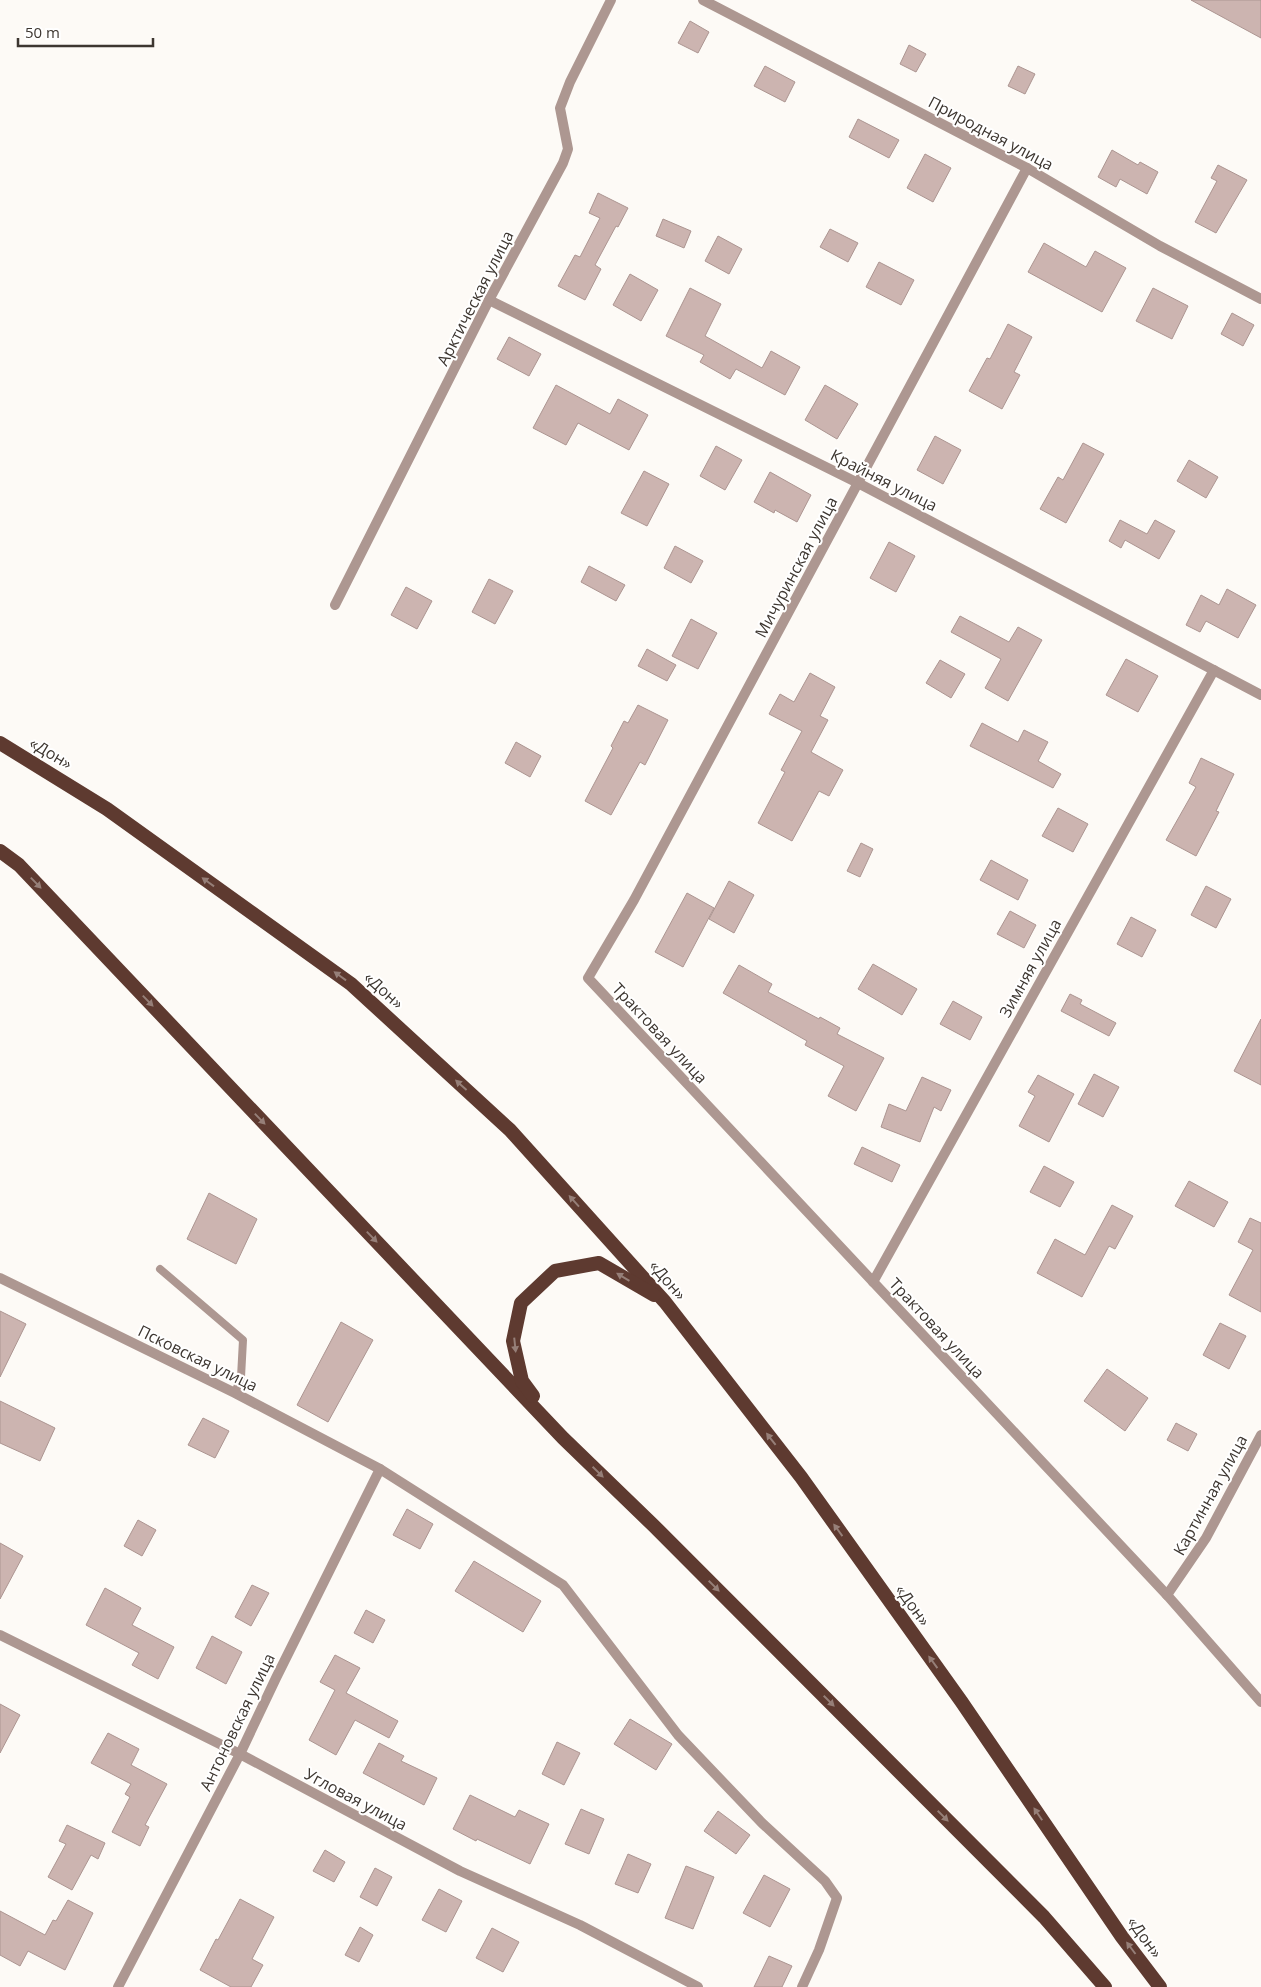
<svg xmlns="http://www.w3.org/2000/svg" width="1261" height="1987" viewBox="0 0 1261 1987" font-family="'Open Sans',sans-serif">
<rect width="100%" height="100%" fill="#fdfaf6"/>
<g fill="#ccb4b0" stroke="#ac9591">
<path d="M 1191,0 L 1261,0 L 1261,38 Z"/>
<path d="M 690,21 L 709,32 L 698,53 L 678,43 Z"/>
<path d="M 909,45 L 926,54 L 916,72 L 900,64 Z"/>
<path d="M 765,66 L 795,82 L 785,102 L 754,86 Z"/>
<path d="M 1018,66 L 1035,74 L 1025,94 L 1008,86 Z"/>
<path d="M 858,119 L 899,140 L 889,158 L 849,137 Z"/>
<path d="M 1112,150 L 1138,165 L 1140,162 L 1158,172 L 1147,194 L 1120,179 L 1116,187 L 1098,177 Z"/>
<path d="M 925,154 L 951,168 L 933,202 L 907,188 Z"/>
<path d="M 1218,165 L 1247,180 L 1216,233 L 1195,222 L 1217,181 L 1211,178 Z"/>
<path d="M 598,193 L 628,208 L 618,227 L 616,226 L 595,265 L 601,269 L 585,300 L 558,286 L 575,255 L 580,257 L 600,218 L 589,213 Z"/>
<path d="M 663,219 L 691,231 L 684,248 L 656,236 Z"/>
<path d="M 830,229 L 858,243 L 848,262 L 820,247 Z"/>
<path d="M 718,236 L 742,249 L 729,274 L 705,261 Z"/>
<path d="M 1044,243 L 1086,267 L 1095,251 L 1126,268 L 1102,312 L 1028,272 Z"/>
<path d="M 879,262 L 914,280 L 901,305 L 866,287 Z"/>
<path d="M 630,274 L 658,290 L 641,321 L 613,305 Z"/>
<path d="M 690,288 L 721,304 L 705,336 L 762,368 L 771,351 L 800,367 L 785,395 L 736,369 L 730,379 L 700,362 L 704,355 L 666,336 Z"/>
<path d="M 1153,288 L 1188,306 L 1172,339 L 1136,321 Z"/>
<path d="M 1232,313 L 1254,325 L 1243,346 L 1221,334 Z"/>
<path d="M 1008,324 L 1032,337 L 1014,372 L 1020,375 L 1002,409 L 969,391 L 987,358 L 990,359 Z"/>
<path d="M 509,337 L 541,354 L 529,376 L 497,359 Z"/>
<path d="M 556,385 L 610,414 L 618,399 L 648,415 L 629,450 L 578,423 L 566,445 L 533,428 Z"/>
<path d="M 825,385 L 858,404 L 837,439 L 805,420 Z"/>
<path d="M 935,436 L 961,450 L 943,484 L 917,470 Z"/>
<path d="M 1083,443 L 1104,454 L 1066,523 L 1040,509 L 1058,477 L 1063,480 Z"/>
<path d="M 716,446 L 742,460 L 725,490 L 700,476 Z"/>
<path d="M 1189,460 L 1218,477 L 1206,498 L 1177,481 Z"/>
<path d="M 644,471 L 669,484 L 647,526 L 621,513 Z"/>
<path d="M 770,472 L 811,495 L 797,522 L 775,510 L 774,513 L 754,502 Z"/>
<path d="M 1120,520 L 1147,534 L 1155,520 L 1175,531 L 1159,559 L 1125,540 L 1121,548 L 1109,541 Z"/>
<path d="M 889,542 L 915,556 L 896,592 L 870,578 Z"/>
<path d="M 675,546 L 703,561 L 691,583 L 664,568 Z"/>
<path d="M 589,566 L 625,585 L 616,601 L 581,582 Z"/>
<path d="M 489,579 L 513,591 L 495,624 L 472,612 Z"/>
<path d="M 406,587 L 432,601 L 417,629 L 391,615 Z"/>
<path d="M 1227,589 L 1256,605 L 1238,638 L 1206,621 L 1200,632 L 1186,625 L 1201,595 L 1219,605 Z"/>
<path d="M 960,616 L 1009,642 L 1018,627 L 1042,640 L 1008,701 L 985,688 L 1001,659 L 951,632 Z"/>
<path d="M 691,619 L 717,633 L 698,669 L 672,656 Z"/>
<path d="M 647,649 L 676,665 L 667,681 L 638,666 Z"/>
<path d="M 1126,659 L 1158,676 L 1138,712 L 1106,695 Z"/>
<path d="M 940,660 L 965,674 L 951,698 L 926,683 Z"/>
<path d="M 810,673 L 835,687 L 820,716 L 828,720 L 811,752 L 843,770 L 829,796 L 819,791 L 792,841 L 758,823 L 785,772 L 781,770 L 802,731 L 769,714 L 780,694 L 794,702 Z"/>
<path d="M 638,705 L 668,720 L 645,765 L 640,762 L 611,815 L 585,801 L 613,748 L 611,746 L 624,721 L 628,723 Z"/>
<path d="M 982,723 L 1018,742 L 1024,730 L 1048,742 L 1038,761 L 1061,774 L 1053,788 L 970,746 Z"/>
<path d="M 516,742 L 541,756 L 530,777 L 505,763 Z"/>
<path d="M 1201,758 L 1234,774 L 1216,811 L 1219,812 L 1196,856 L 1166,840 L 1196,787 L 1189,783 Z"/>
<path d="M 1058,808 L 1088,824 L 1073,852 L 1042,836 Z"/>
<path d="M 861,843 L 873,849 L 860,877 L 847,871 Z"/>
<path d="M 991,860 L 1028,880 L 1018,900 L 980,880 Z"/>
<path d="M 729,881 L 754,895 L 734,933 L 709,919 Z"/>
<path d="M 1206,886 L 1231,899 L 1216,928 L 1191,915 Z"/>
<path d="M 687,893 L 714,908 L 683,967 L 655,952 Z"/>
<path d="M 1010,911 L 1036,925 L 1024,948 L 997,934 Z"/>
<path d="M 1131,917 L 1156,930 L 1142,957 L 1117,944 Z"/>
<path d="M 873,964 L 917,989 L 902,1015 L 858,989 Z"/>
<path d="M 739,965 L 772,984 L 768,992 L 819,1019 L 820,1017 L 840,1028 L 837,1034 L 884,1058 L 856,1111 L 828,1096 L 844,1066 L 805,1045 L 807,1041 L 723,993 Z"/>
<path d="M 1070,994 L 1082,1000 L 1080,1004 L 1116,1023 L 1109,1036 L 1061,1011 Z"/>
<path d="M 953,1001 L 982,1017 L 970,1040 L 940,1024 Z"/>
<path d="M 1261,1019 L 1261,1085 L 1234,1071 Z"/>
<path d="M 1094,1074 L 1119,1087 L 1103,1117 L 1078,1104 Z"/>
<path d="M 1038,1075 L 1074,1094 L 1049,1142 L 1019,1126 L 1035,1096 L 1028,1092 Z"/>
<path d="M 922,1077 L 951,1090 L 941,1111 L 934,1107 L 920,1142 L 881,1127 L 889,1104 L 906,1111 Z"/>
<path d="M 862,1147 L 900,1165 L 892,1182 L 854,1164 Z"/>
<path d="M 1044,1166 L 1074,1182 L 1060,1207 L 1030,1192 Z"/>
<path d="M 1189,1181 L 1228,1202 L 1214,1227 L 1175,1206 Z"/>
<path d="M 209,1193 L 257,1219 L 236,1264 L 187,1239 Z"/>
<path d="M 1112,1205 L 1133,1216 L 1115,1249 L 1109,1246 L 1082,1297 L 1037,1273 L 1055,1239 L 1085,1255 Z"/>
<path d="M 1250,1218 L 1261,1223 L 1261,1312 L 1229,1295 L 1253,1250 L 1238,1242 Z"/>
<path d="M 0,1311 L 26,1324 L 0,1377 Z"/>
<path d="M 341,1322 L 373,1340 L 328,1422 L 297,1405 Z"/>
<path d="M 1220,1323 L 1246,1336 L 1229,1369 L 1203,1355 Z"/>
<path d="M 1107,1369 L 1148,1398 L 1125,1431 L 1084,1401 Z"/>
<path d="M 0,1401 L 55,1428 L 40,1461 L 0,1443 Z"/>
<path d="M 203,1418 L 229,1431 L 215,1458 L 188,1445 Z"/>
<path d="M 1176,1423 L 1197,1434 L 1188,1451 L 1167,1440 Z"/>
<path d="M 407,1509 L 433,1524 L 420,1549 L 393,1535 Z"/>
<path d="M 138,1520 L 156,1530 L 142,1556 L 124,1546 Z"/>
<path d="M 0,1543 L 23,1556 L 0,1599 Z"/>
<path d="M 474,1561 L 541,1601 L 523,1632 L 455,1591 Z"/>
<path d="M 252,1585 L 269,1593 L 251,1626 L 235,1617 Z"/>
<path d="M 105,1588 L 141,1608 L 132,1625 L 174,1647 L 158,1679 L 132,1665 L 139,1653 L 86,1625 Z"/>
<path d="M 366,1610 L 385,1620 L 373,1643 L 354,1633 Z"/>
<path d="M 212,1636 L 242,1652 L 226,1684 L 196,1668 Z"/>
<path d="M 335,1655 L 360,1668 L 346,1693 L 398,1721 L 389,1738 L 355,1720 L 336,1755 L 309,1740 L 335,1690 L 320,1682 Z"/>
<path d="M 0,1704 L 20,1715 L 0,1753 Z"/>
<path d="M 630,1719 L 672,1744 L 656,1770 L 614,1744 Z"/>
<path d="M 108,1733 L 139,1749 L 131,1765 L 167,1784 L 145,1825 L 149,1827 L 140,1846 L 112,1832 L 130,1797 L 125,1794 L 131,1784 L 91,1763 Z"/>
<path d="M 557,1742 L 580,1753 L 564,1785 L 542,1774 Z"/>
<path d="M 379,1743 L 404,1756 L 401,1761 L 437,1778 L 424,1805 L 363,1773 Z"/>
<path d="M 470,1795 L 515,1817 L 519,1810 L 549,1824 L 530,1864 L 477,1839 L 476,1841 L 453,1829 Z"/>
<path d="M 581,1809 L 604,1819 L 589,1854 L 565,1844 Z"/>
<path d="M 718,1811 L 750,1835 L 736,1854 L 704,1831 Z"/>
<path d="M 67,1825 L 105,1843 L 98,1859 L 91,1855 L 72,1890 L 48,1877 L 66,1844 L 59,1841 Z"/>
<path d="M 325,1850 L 345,1862 L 334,1882 L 313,1871 Z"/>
<path d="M 628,1854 L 651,1864 L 638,1893 L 615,1884 Z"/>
<path d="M 686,1866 L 714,1877 L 693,1929 L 665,1918 Z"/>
<path d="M 375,1868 L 392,1877 L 377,1906 L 360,1897 Z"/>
<path d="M 764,1875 L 790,1889 L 770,1927 L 743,1913 Z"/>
<path d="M 439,1889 L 462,1901 L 446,1932 L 422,1920 Z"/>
<path d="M 240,1899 L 274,1917 L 252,1959 L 263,1965 L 251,1987 L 231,1987 L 200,1970 L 216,1939 L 218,1940 Z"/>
<path d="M 68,1900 L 93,1913 L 65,1970 L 28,1951 L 20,1966 L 0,1955 L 0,1911 L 45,1935 L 53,1920 L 56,1921 Z"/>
<path d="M 360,1927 L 373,1935 L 359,1962 L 345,1955 Z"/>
<path d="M 492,1928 L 519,1942 L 503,1972 L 476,1958 Z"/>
<path d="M 769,1956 L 792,1966 L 782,1987 L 754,1987 Z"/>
</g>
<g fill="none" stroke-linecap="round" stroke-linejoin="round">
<path stroke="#ad9791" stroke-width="8" d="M 160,1269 L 243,1340 L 241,1377 L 235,1393"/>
<g stroke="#ad9791" stroke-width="10">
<path d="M 703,0 L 1027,168 L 1160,246 L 1261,299"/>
<path d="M 1027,168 L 634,900 L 588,978 L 1167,1595 L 1261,1702"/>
<path d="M 489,300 L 858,483 L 1261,695"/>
<path d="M 335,605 L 489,300 L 563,163 L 568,149 L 560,108 L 570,82 L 611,0"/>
<path d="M 0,1278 L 235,1393 L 380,1469 L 563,1585 L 678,1735 L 762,1823 L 825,1881 L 837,1898 L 819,1950 L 802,1987"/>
<path d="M 873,1282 L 1214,670"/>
<path d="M 1167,1595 L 1206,1538 L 1261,1435"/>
<path d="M 0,1635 L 240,1754 L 460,1871 L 580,1925 L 698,1987"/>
<path d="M 118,1987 L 240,1754 L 276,1678 L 380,1469"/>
</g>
<g stroke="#5e3a30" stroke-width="14">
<path d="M 0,743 L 107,809 L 351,984 L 510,1130 L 665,1302 L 801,1477 L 961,1701 L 1122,1937 L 1160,1987"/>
<path d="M 0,851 L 19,865 L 563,1438 L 654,1526 L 1044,1917 L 1105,1987"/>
<path d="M 533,1396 L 522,1381 L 513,1341 L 521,1303 L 555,1271 L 599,1263 L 654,1295"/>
</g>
</g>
<defs><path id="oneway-solid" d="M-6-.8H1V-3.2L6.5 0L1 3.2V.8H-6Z" transform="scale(1.25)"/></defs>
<g fill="#967f78">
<use href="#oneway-solid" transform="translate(208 882) rotate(-144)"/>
<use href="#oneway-solid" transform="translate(36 883) rotate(46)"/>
<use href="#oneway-solid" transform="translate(340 976) rotate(-144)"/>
<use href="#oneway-solid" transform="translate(148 1001) rotate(46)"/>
<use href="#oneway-solid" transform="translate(461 1085) rotate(-138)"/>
<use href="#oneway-solid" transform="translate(260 1119) rotate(46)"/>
<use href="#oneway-solid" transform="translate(574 1201) rotate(-132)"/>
<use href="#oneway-solid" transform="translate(372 1237) rotate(46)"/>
<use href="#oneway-solid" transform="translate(623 1277) rotate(-149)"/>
<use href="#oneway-solid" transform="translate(515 1345) rotate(84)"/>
<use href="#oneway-solid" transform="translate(771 1439) rotate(-128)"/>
<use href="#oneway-solid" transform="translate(598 1472) rotate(44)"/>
<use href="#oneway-solid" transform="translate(838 1530) rotate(-126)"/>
<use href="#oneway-solid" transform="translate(714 1586) rotate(45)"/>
<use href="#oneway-solid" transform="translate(933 1662) rotate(-126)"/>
<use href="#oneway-solid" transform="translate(829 1701) rotate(45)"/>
<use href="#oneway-solid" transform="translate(1038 1814) rotate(-124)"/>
<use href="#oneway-solid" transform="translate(943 1816) rotate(45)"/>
<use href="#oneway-solid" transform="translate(1131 1948) rotate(-127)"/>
</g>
<g text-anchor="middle" stroke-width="4" stroke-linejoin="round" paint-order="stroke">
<g font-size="16" fill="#3d3630" stroke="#fff">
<text transform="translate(991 133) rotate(28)" y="6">Природная улица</text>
<text transform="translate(475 298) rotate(-63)" y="6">Арктическая улица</text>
<text transform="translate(884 480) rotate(27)" y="6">Крайняя улица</text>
<text transform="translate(796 567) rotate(-62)" y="6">Мичуринская улица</text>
<text transform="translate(51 753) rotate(31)" y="6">«Дон»</text>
<text transform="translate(1030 968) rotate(-61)" y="6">Зимняя улица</text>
<text transform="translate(384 990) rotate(42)" y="6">«Дон»</text>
<text transform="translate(660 1033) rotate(47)" y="6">Трактовая улица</text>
<text transform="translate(668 1280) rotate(49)" y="6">«Дон»</text>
<text transform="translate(937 1328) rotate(47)" y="6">Трактовая улица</text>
<text transform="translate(198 1358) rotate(26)" y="6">Псковская улица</text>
<text transform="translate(1210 1495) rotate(-61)" y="6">Картинная улица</text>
<text transform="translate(913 1605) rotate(54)" y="6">«Дон»</text>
<text transform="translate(237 1722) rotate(-64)" y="6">Антоновская улица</text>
<text transform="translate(356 1799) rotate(28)" y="6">Угловая улица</text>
<text transform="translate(1145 1937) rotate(54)" y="6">«Дон»</text>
</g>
</g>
<path d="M18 38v8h135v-8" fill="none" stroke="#3d3630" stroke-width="2.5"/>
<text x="25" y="38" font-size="15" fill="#3d3630" stroke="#ffffff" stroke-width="4" paint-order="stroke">50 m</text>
</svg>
